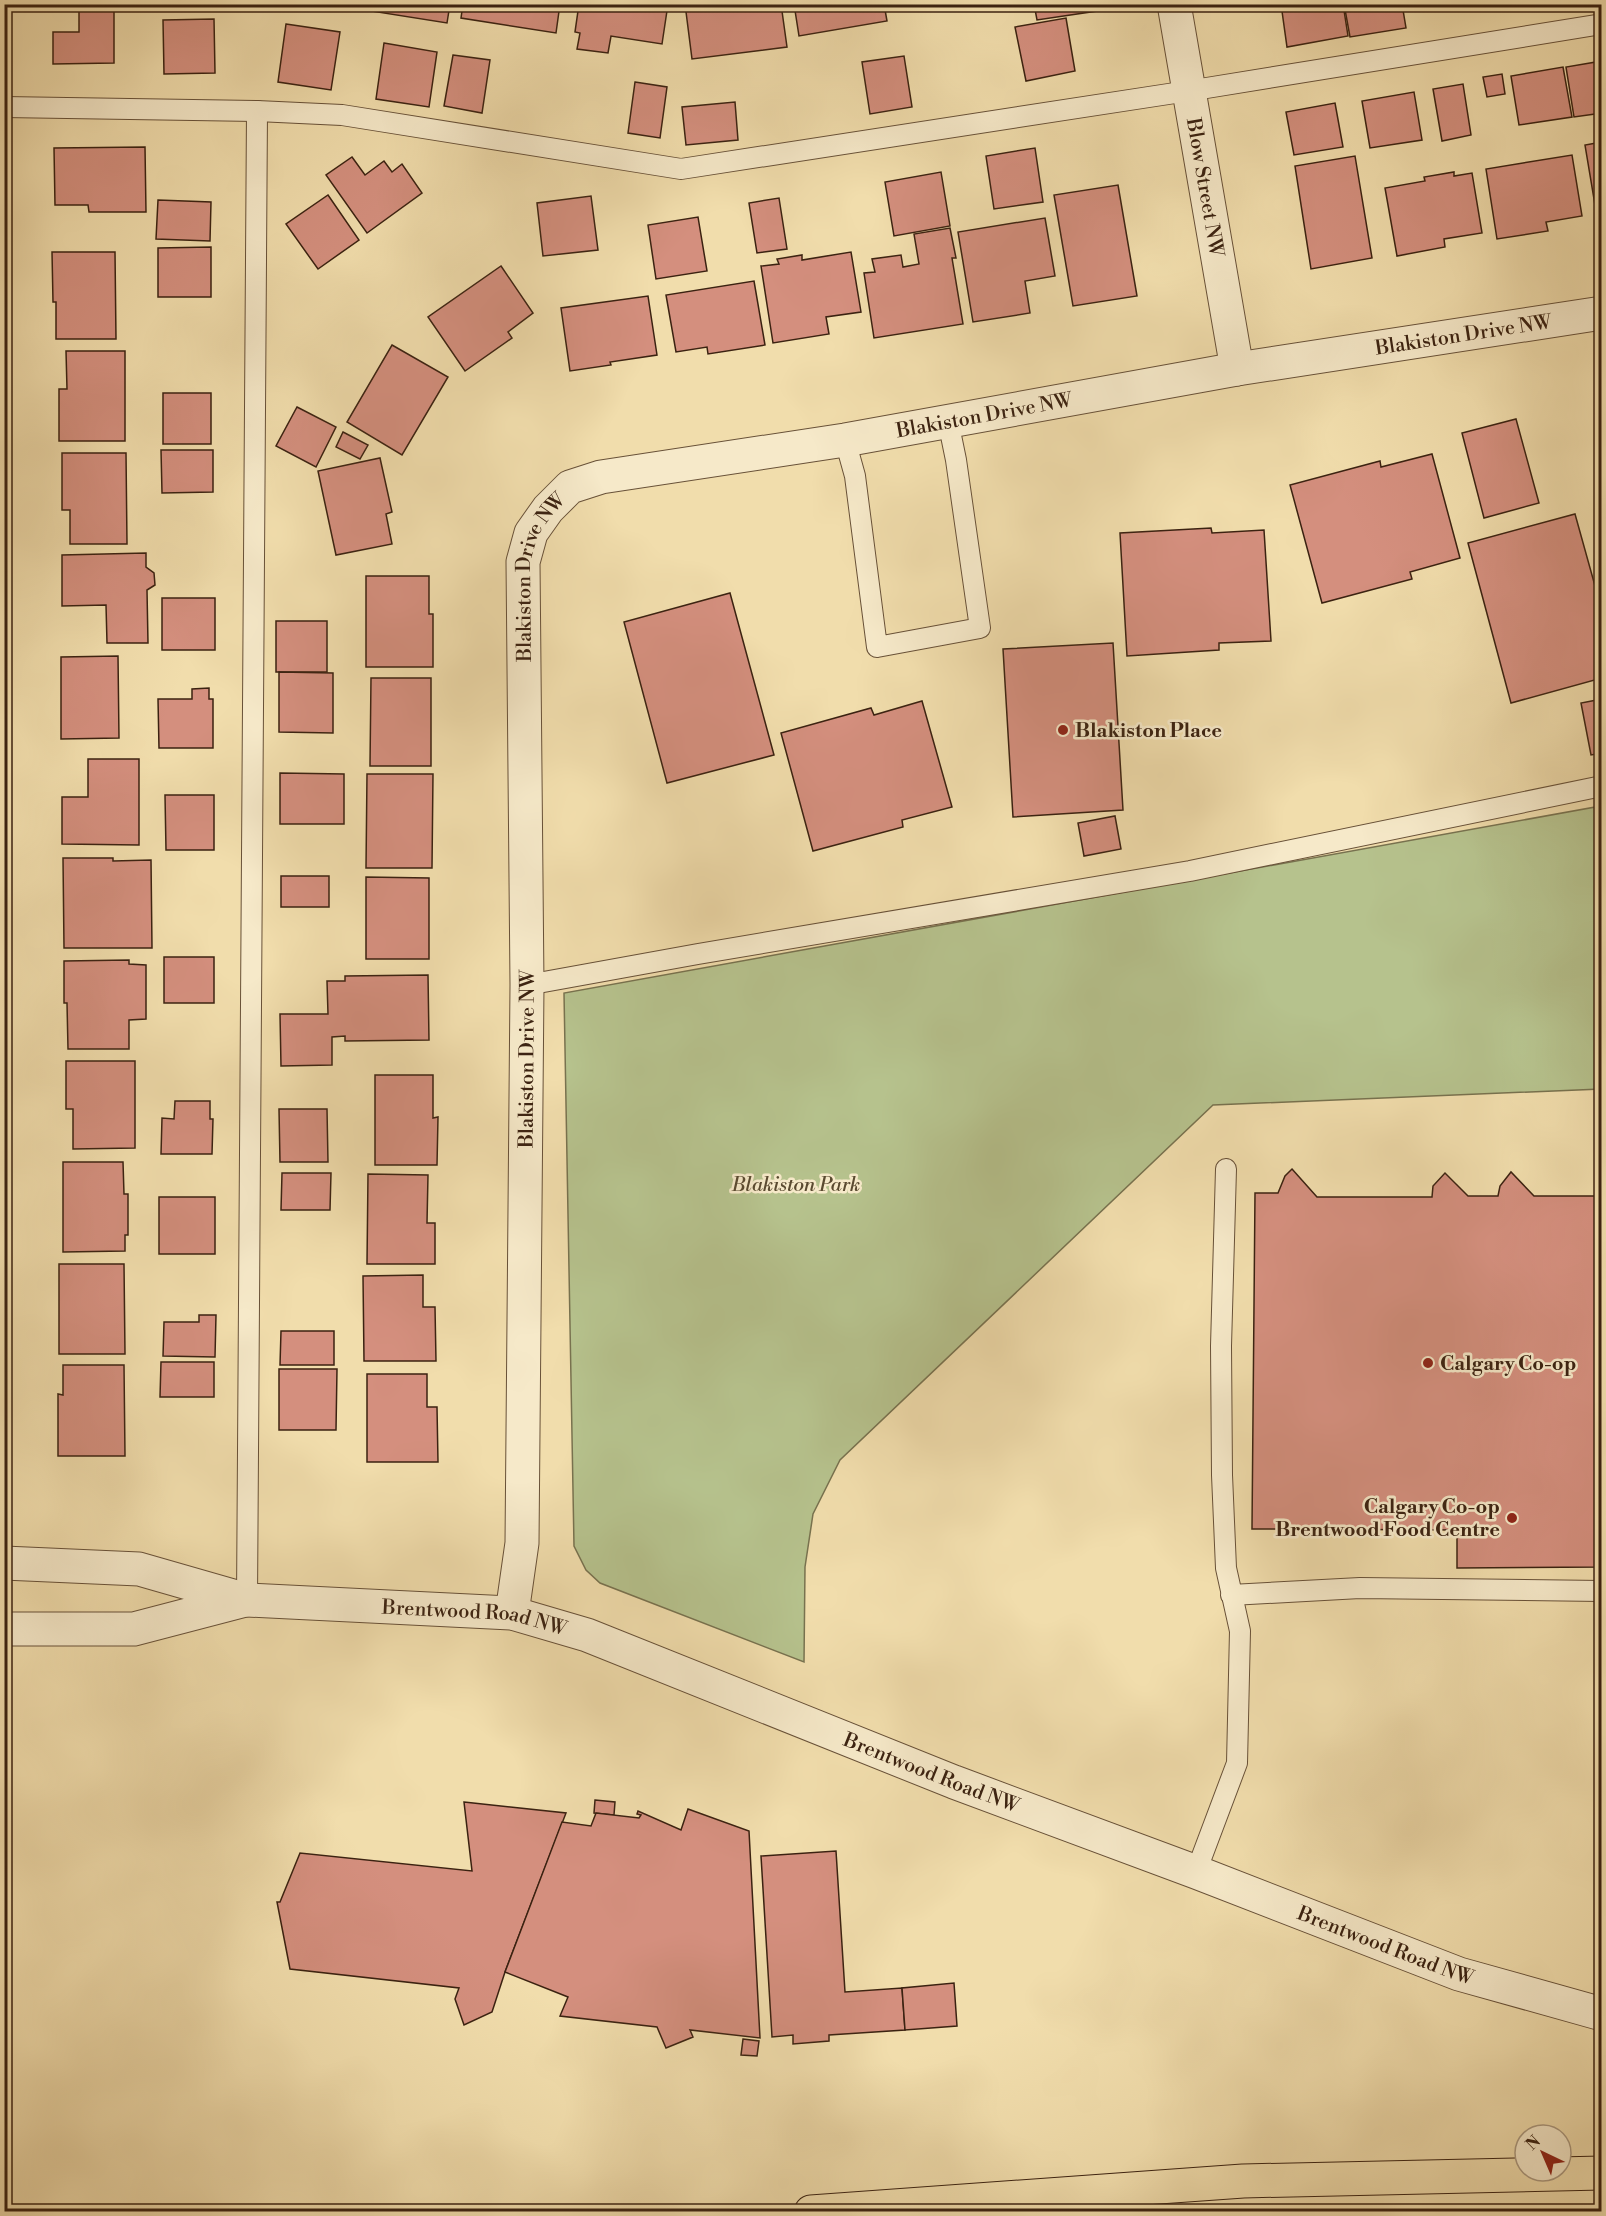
<svg xmlns="http://www.w3.org/2000/svg" width="1606" height="2216" viewBox="0 0 1606 2216" font-family="'Libre Bodoni',serif">
<rect width="100%" height="100%" fill="#f1ddac"/>
<filter id="stains"><feTurbulence type="fractalNoise" baseFrequency=".00333" numOctaves="4"/><feColorMatrix values="0 0 0 0 .2 0 0 0 0 .09 0 0 0 0 .02 0 0 0 .5 -.17"/></filter>
<radialGradient id="worn" r=".72"><stop offset=".6" stop-color="#630" stop-opacity="0"/><stop offset="1" stop-color="#630" stop-opacity=".3"/></radialGradient>
<path fill="#b6c28d" stroke="#78724f" stroke-width="1.5" d="M 1601,806 L 1601,1089 L 1213,1105 L 840,1460 L 813,1514 L 805,1567 L 804,1662 L 600,1583 L 586,1570 L 574,1546 L 564,993 Z"/>
<g fill="#d48f7e" stroke="#3b2211" stroke-width="1.5">
<path d="M 353,4 L 450,4 L 447,23 L 352,8 Z"/>
<path d="M 463,4 L 560,4 L 556,33 L 461,18 Z"/>
<path d="M 579,4 L 668,4 L 662,44 L 611,36 L 608,53 L 577,49 L 580,33 L 575,32 Z"/>
<path d="M 685,4 L 781,4 L 787,47 L 692,59 Z"/>
<path d="M 794,4 L 884,4 L 887,21 L 799,36 Z"/>
<path d="M 1034,4 L 1096,4 L 1097,11 L 1037,20 Z"/>
<path d="M 1281,4 L 1343,4 L 1348,36 L 1287,47 Z"/>
<path d="M 1344,4 L 1402,4 L 1406,28 L 1350,37 Z"/>
<path d="M 1454,4 L 1495,4 L 1455,11 Z"/>
<path d="M 79,8 L 114,9 L 114,63 L 53,64 L 53,32 L 79,32 Z"/>
<path d="M 1066,18 L 1075,71 L 1026,81 L 1015,27 Z"/>
<path d="M 214,19 L 215,73 L 164,74 L 163,20 Z"/>
<path d="M 286,24 L 340,32 L 331,90 L 278,82 Z"/>
<path d="M 384,43 L 437,52 L 429,107 L 376,99 Z"/>
<path d="M 453,55 L 490,60 L 482,113 L 444,106 Z"/>
<path d="M 904,56 L 912,107 L 870,114 L 862,62 Z"/>
<path d="M 1602,61 L 1602,113 L 1574,117 L 1566,67 Z"/>
<path d="M 1563,67 L 1572,117 L 1519,125 L 1511,76 Z"/>
<path d="M 1502,74 L 1505,94 L 1487,97 L 1483,77 Z"/>
<path d="M 635,82 L 667,87 L 660,138 L 628,133 Z"/>
<path d="M 1463,84 L 1471,135 L 1442,141 L 1433,89 Z"/>
<path d="M 1414,92 L 1422,140 L 1370,148 L 1362,101 Z"/>
<path d="M 735,102 L 738,140 L 686,145 L 682,107 Z"/>
<path d="M 1335,103 L 1343,147 L 1294,155 L 1286,112 Z"/>
<path d="M 1602,142 L 1602,223 L 1598,223 L 1585,145 Z"/>
<path d="M 145,147 L 146,212 L 89,212 L 88,205 L 55,205 L 54,148 Z"/>
<path d="M 1035,148 L 1043,202 L 994,209 L 986,156 Z"/>
<path d="M 1572,155 L 1582,216 L 1546,222 L 1548,231 L 1497,239 L 1486,169 Z"/>
<path d="M 1355,156 L 1372,258 L 1311,269 L 1295,166 Z"/>
<path d="M 352,157 L 365,175 L 384,161 L 392,172 L 402,164 L 422,193 L 367,233 L 326,175 Z"/>
<path d="M 941,172 L 950,226 L 894,236 L 885,182 Z"/>
<path d="M 1454,172 L 1454,176 L 1472,173 L 1482,233 L 1444,239 L 1445,247 L 1397,256 L 1385,188 L 1425,181 L 1424,177 Z"/>
<path d="M 1118,185 L 1137,296 L 1073,306 L 1054,195 Z"/>
<path d="M 328,195 L 359,240 L 318,269 L 286,224 Z"/>
<path d="M 591,196 L 598,250 L 543,256 L 537,203 Z"/>
<path d="M 779,198 L 787,249 L 757,253 L 749,203 Z"/>
<path d="M 158,200 L 211,202 L 210,241 L 156,239 Z"/>
<path d="M 698,217 L 707,271 L 656,279 L 648,225 Z"/>
<path d="M 1045,218 L 1055,276 L 1025,281 L 1030,313 L 973,322 L 958,232 Z"/>
<path d="M 950,228 L 956,258 L 952,258 L 963,324 L 874,338 L 864,273 L 875,272 L 872,259 L 901,255 L 903,267 L 919,264 L 914,234 Z"/>
<path d="M 211,247 L 211,297 L 158,297 L 158,248 Z"/>
<path d="M 52,252 L 115,252 L 116,339 L 56,339 L 56,302 L 53,302 Z"/>
<path d="M 851,252 L 861,312 L 826,317 L 829,334 L 773,343 L 761,266 L 779,264 L 777,259 L 802,255 L 802,260 Z"/>
<path d="M 501,266 L 533,313 L 508,332 L 512,338 L 465,371 L 428,317 Z"/>
<path d="M 754,281 L 765,345 L 708,354 L 707,347 L 676,352 L 666,295 Z"/>
<path d="M 648,296 L 657,355 L 610,362 L 611,365 L 570,371 L 561,308 Z"/>
<path d="M 392,345 L 448,377 L 402,455 L 347,422 Z"/>
<path d="M 66,351 L 125,351 L 125,441 L 59,441 L 59,389 L 67,389 Z"/>
<rect x="163" y="393" width="48" height="51"/>
<path d="M 297,407 L 336,427 L 316,467 L 276,446 Z"/>
<path d="M 1516,419 L 1539,503 L 1484,518 L 1462,433 Z"/>
<path d="M 343,432 L 368,445 L 360,459 L 336,447 Z"/>
<path d="M 161,450 L 213,450 L 213,492 L 162,493 Z"/>
<path d="M 62,453 L 126,453 L 127,544 L 70,544 L 70,510 L 62,510 Z"/>
<path d="M 1432,454 L 1460,558 L 1410,572 L 1412,579 L 1322,603 L 1290,485 L 1380,461 L 1381,467 Z"/>
<path d="M 380,458 L 392,512 L 386,514 L 392,544 L 336,555 L 318,471 Z"/>
<path d="M 1575,514 L 1602,611 L 1602,678 L 1511,703 L 1468,543 Z"/>
<path d="M 1211,528 L 1212,533 L 1264,530 L 1271,641 L 1219,643 L 1219,650 L 1127,656 L 1120,533 Z"/>
<path d="M 146,553 L 146,567 L 154,573 L 155,585 L 147,590 L 148,643 L 107,643 L 106,605 L 62,606 L 62,555 Z"/>
<path d="M 366,576 L 429,576 L 429,614 L 433,614 L 433,667 L 366,667 Z"/>
<path d="M 730,593 L 774,755 L 667,783 L 624,622 Z"/>
<rect x="162" y="598" width="53" height="52"/>
<rect x="276" y="621" width="51" height="51"/>
<path d="M 1113,643 L 1123,810 L 1013,817 L 1003,649 Z"/>
<path d="M 118,656 L 119,738 L 61,739 L 61,657 Z"/>
<path d="M 279,672 L 333,673 L 333,733 L 279,732 Z"/>
<path d="M 371,678 L 431,678 L 431,766 L 370,766 Z"/>
<path d="M 209,688 L 209,699 L 213,699 L 213,748 L 159,748 L 158,699 L 192,699 L 192,689 Z"/>
<path d="M 1602,699 L 1602,753 L 1591,755 L 1581,703 Z"/>
<path d="M 922,701 L 952,807 L 902,820 L 903,827 L 813,851 L 781,733 L 871,708 L 874,715 Z"/>
<path d="M 88,759 L 139,759 L 139,845 L 62,844 L 62,797 L 88,797 Z"/>
<path d="M 280,773 L 344,774 L 344,824 L 280,824 Z"/>
<path d="M 367,774 L 433,774 L 432,868 L 366,868 Z"/>
<path d="M 165,795 L 214,795 L 214,850 L 166,850 Z"/>
<path d="M 1115,816 L 1121,849 L 1084,856 L 1078,823 Z"/>
<path d="M 63,858 L 113,858 L 113,861 L 151,860 L 152,948 L 64,948 Z"/>
<rect x="281" y="876" width="48" height="31"/>
<path d="M 366,877 L 429,878 L 429,959 L 366,959 Z"/>
<rect x="164" y="957" width="50" height="46"/>
<path d="M 129,960 L 129,964 L 146,965 L 146,1019 L 129,1020 L 129,1049 L 68,1049 L 67,1003 L 64,1003 L 64,961 Z"/>
<path d="M 428,975 L 429,1040 L 345,1041 L 345,1036 L 332,1037 L 332,1065 L 281,1066 L 280,1014 L 328,1014 L 327,981 L 345,981 L 345,976 Z"/>
<path d="M 66,1061 L 135,1061 L 135,1148 L 73,1149 L 73,1109 L 66,1109 Z"/>
<path d="M 375,1075 L 433,1075 L 433,1118 L 438,1117 L 437,1165 L 375,1165 Z"/>
<path d="M 175,1101 L 210,1101 L 210,1119 L 213,1119 L 212,1154 L 161,1154 L 162,1118 L 174,1119 Z"/>
<path d="M 279,1109 L 327,1109 L 328,1162 L 280,1162 Z"/>
<path d="M 63,1162 L 123,1162 L 124,1194 L 128,1194 L 128,1235 L 125,1235 L 125,1251 L 63,1252 Z"/>
<path d="M 1292,1169 L 1317,1197 L 1432,1197 L 1433,1186 L 1445,1173 L 1468,1196 L 1498,1196 L 1500,1186 L 1511,1172 L 1534,1196 L 1602,1196 L 1602,1567 L 1457,1568 L 1457,1530 L 1252,1529 L 1255,1193 L 1278,1193 L 1285,1176 Z"/>
<path d="M 282,1173 L 331,1173 L 330,1210 L 281,1210 Z"/>
<path d="M 368,1174 L 428,1175 L 427,1223 L 435,1223 L 435,1264 L 367,1264 Z"/>
<rect x="159" y="1197" width="56" height="57"/>
<path d="M 59,1264 L 124,1264 L 125,1354 L 59,1354 Z"/>
<path d="M 423,1275 L 423,1307 L 435,1307 L 436,1361 L 364,1361 L 363,1276 Z"/>
<path d="M 199,1315 L 216,1315 L 215,1357 L 163,1356 L 164,1322 L 199,1322 Z"/>
<path d="M 281,1331 L 334,1331 L 334,1365 L 280,1365 Z"/>
<path d="M 161,1362 L 214,1362 L 214,1397 L 160,1397 Z"/>
<path d="M 63,1365 L 124,1365 L 125,1456 L 58,1456 L 58,1394 L 63,1395 Z"/>
<path d="M 279,1369 L 337,1369 L 336,1430 L 279,1430 Z"/>
<path d="M 367,1374 L 427,1374 L 427,1407 L 437,1407 L 438,1462 L 367,1462 Z"/>
<path d="M 595,1800 L 615,1802 L 614,1815 L 594,1813 Z"/>
<path d="M 464,1802 L 566,1813 L 505,1972 L 492,2012 L 464,2025 L 455,1999 L 459,1988 L 290,1969 L 277,1902 L 280,1902 L 300,1853 L 472,1871 Z"/>
<path d="M 688,1809 L 749,1831 L 760,2038 L 690,2030 L 693,2037 L 666,2048 L 657,2027 L 560,2016 L 568,1997 L 505,1972 L 562,1822 L 591,1826 L 596,1813 L 639,1818 L 641,1815 L 637,1814 L 638,1811 L 681,1830 Z"/>
<path d="M 836,1851 L 845,1992 L 902,1988 L 905,2030 L 829,2035 L 829,2041 L 793,2044 L 793,2035 L 772,2037 L 761,1856 Z"/>
<path d="M 954,1983 L 957,2026 L 905,2030 L 902,1988 Z"/>
<path d="M 743,2039 L 759,2041 L 757,2056 L 741,2055 Z"/>
</g>
<g fill="none" stroke-linecap="round" stroke-linejoin="round">
<g stroke="#685138" stroke-width="22">
<g id="service">
<path d="M 4,107 L 257,111 L 342,115 L 681,169 L 1188,91 L 1602,24"/>
<path d="M 845,440 L 855,476 L 877,647 L 980,628 L 956,460 L 948,421"/>
<path d="M 527,985 L 698,954 L 1190,871 L 1602,786"/>
<path d="M 1231,1595 L 1360,1588 L 1602,1591"/>
<path d="M 247,1600 L 257,111"/>
<path d="M 1196,1872 L 1237,1763 L 1240,1631 L 1226,1568 L 1222,1475 L 1221,1346 L 1226,1169"/>
</g>
</g>
<g stroke="#685138" stroke-width="35">
<g id="minor">
<path id="s1" d="M 1174,4 L 1237,369"/>
<path id="s2" d="M 512,1613 L 522,1543 L 527,985 L 523,562 L 531,533 L 548,509 L 570,487 L 601,477 L 845,440 L 1237,369 L 1602,313"/>
</g>
</g>
<g stroke="#685138" stroke-width="35">
<g id="tertiary">
<path id="s3" d="M 4,1563 L 139,1569 L 247,1600 L 512,1613 L 587,1635 L 954,1782 L 1196,1872 L 1459,1974 L 1602,2014"/>
<path d="M 4,1629 L 134,1629 L 245,1600"/>
</g>
</g>
<g stroke="#3b2211" stroke-width="35">
<path id="motorway" d="M 811,2212 L 1243,2181 L 1602,2173"/>
</g>
<use href="#service" stroke="#f6e9c9" stroke-width="20"/>
<use href="#minor" stroke="#f6e9c9" stroke-width="33"/>
<use href="#tertiary" stroke="#f6e9c9" stroke-width="33"/>
<use href="#motorway" stroke="#f1ddac" stroke-width="33"/>
</g>
<g fill="#8f2418" stroke="#f6e9c9" stroke-width="2">
<circle cx="1063" cy="730" r="6"/>
<circle cx="1428" cy="1363" r="6"/>
<circle cx="1512" cy="1518" r="6"/>
</g>
<g text-anchor="middle" stroke-width="5" stroke-linejoin="round" paint-order="stroke">
<g font-size="20" fill="#3b2211" stroke="#f6e9c9">
<text dy="7" stroke="none"><textPath href="#s1" startOffset="186">Blow Street NW</textPath></text>
<text dy="7" stroke="none"><textPath href="#s2" startOffset="2049">Blakiston Drive NW</textPath></text>
<text dy="7" stroke="none"><textPath href="#s2" startOffset="1563">Blakiston Drive NW</textPath></text>
<text dy="7" stroke="none"><textPath href="#s2" startOffset="1041">Blakiston Drive NW</textPath></text>
<text dy="7" stroke="none"><textPath href="#s2" startOffset="555">Blakiston Drive NW</textPath></text>
<text dy="7" stroke="none"><textPath href="#s3" startOffset="476">Brentwood Road NW</textPath></text>
<text dy="7" stroke="none"><textPath href="#s3" startOffset="962">Brentwood Road NW</textPath></text>
<text dy="7" stroke="none"><textPath href="#s3" startOffset="1448">Brentwood Road NW</textPath></text>
</g>
<g font-size="20" font-weight="bold" fill="#3b2211" stroke="#f6e9c9" text-anchor="start">
<text x="1075" y="737">Blakiston Place</text>
<text x="1440" y="1370">Calgary Co-op</text>
<text x="1500" y="1513" text-anchor="end">Calgary Co-op<tspan x="1500" dy="23">Brentwood Food Centre</tspan></text>
</g>
<g font-size="20" font-style="italic" fill="#5a4a30" stroke="#f6e9c9">
<text x="796" y="1191">Blakiston Park</text>
</g>
</g>
<rect width="1606" height="2216" fill="none" stroke="#f1ddac" stroke-width="24"/>
<rect x="6" y="6" width="1594" height="2204" fill="none" stroke="#3b2211" stroke-width="3"/>
<rect x="12" y="12" width="1582" height="2192" fill="none" stroke="#3b2211" stroke-width="1.5"/>
<g transform="translate(1543 2153) rotate(316)"><circle r="28" fill="#f6e9c9" stroke="#ab997f" stroke-width="1.5"/>
<path d="M0-4.5L10 22L0 15L-10 22Z" fill="#8f2418"/>
<text y="-9" font-size="16" font-weight="bold" text-anchor="middle" fill="#3b2211">N</text>
</g>
<rect width="100%" height="100%" filter="url(#stains)"/>
<rect width="100%" height="100%" fill="url(#worn)"/>
</svg>
